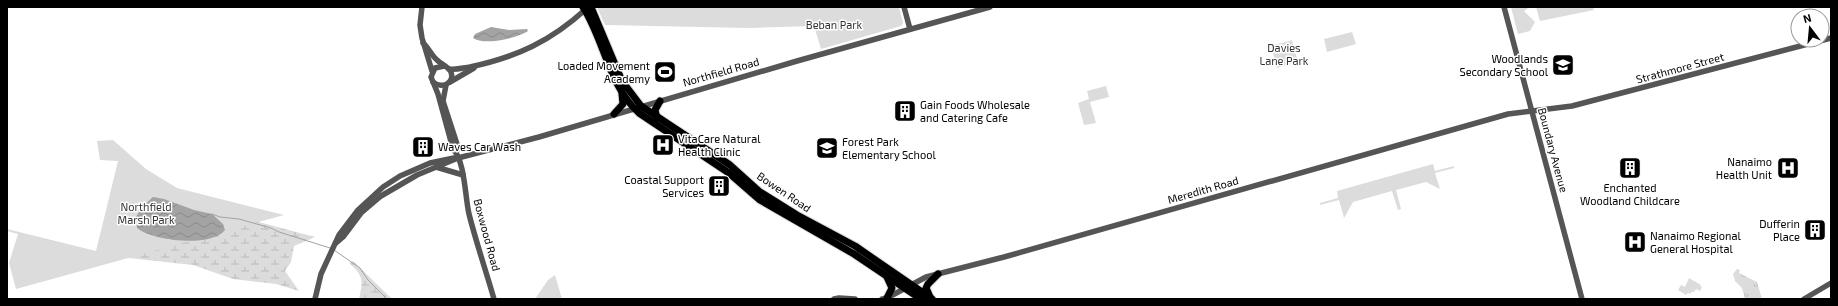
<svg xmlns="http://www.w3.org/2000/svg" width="1838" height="306" viewBox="0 0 1838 306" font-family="'Exo 2',sans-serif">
<defs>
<pattern id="grass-tufts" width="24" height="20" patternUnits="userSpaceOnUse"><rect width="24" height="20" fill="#dcdcdc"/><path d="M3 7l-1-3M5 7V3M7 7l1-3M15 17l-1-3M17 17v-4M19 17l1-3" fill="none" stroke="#bbb"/></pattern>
<pattern id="wetland-marsh" width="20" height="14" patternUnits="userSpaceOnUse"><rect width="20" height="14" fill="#dcdcdc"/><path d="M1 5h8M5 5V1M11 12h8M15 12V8" fill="none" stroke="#bbb"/></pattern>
<pattern id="water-waves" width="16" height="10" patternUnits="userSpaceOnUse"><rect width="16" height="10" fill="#a3a3a3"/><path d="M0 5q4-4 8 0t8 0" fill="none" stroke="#8b8b8b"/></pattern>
</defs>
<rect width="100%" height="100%" fill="#fff"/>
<path fill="url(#grass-tufts)" d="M 1737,269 L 1740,270 L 1739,273 L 1757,282 L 1762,299 L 1745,299 L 1742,288 L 1735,281 L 1733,274 Z"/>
<g fill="url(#wetland-marsh)">
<path d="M 236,216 L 315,237 L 294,246 L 291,262 L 285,271 L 299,291 L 276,284 L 233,279 L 193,265 L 101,255 Z"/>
<path d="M 353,261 L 392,299 L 359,299 C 363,281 364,276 349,263 Z"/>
</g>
<g fill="#dcdcdc">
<path d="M 597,7 L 899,7 L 903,23 L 901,26 L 821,49 L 814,26 L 749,28 L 605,25 Z"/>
<path d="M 1511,7 L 1530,7 L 1524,11 L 1535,22 L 1530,31 L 1518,34 Z"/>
<path d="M 1536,7 L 1593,7 L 1594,10 L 1540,21 Z"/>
<path d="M 1352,32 L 1356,44 L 1327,52 L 1324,39 Z"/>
<path d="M 1292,40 L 1298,62 L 1277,68 L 1271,46 Z"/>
<path d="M 1106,86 L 1109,97 L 1090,102 L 1096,123 L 1084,125 L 1078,103 L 1089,99 L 1087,91 Z"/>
<path d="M 113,140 L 146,169 L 177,188 L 284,215 L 16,289 L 9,263 L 18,234 L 7,231 L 7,229 L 96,251 L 118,161 L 100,160 L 97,141 Z"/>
<path d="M 1433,164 L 1435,171 L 1454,166 L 1454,168 L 1435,173 L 1440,189 L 1426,182 L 1396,190 L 1401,209 L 1398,210 L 1392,191 L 1353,202 L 1344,218 L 1339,200 L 1320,205 L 1320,203 L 1338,198 L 1337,191 Z"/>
<path d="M 555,275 L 562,299 L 535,299 L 548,280 Z"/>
<path d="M 1689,278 L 1701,285 L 1700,286 L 1702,287 L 1700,291 L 1696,289 L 1694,292 L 1691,292 L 1691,294 L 1688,293 L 1686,295 L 1678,290 L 1681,285 L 1685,287 Z"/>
</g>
<g fill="url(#water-waves)">
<path d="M 491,27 L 509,30 L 527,29 L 528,31 C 518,38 484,46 473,38 L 475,34 Z"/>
<path d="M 153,197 L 164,199 L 194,210 L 212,214 L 223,224 L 225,230 C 211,248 153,241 137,228 L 136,217 C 140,210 147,202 153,197 Z"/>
</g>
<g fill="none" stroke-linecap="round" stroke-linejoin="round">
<g stroke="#a3a3a3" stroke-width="1">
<path d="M 212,214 L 220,217 L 239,219 L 271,228 L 279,232 L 330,248"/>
<path d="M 334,250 L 360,268 L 368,280 L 387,299"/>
</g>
<g stroke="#dbdbdb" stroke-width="9">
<g id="major">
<path d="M 583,7 C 605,41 608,85 639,113 L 729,173 L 760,200 L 854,254 L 921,299"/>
<path d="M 591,7 L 622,81 L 641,106 L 730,165 L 760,192 L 797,215 L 855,246 L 932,299"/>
<path d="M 614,114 L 623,104 L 622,94"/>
<path d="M 657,118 L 655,110 L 660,101"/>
<path d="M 887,277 L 892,288 L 887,298"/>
<path d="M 930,297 L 926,288 L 928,284 L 938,274"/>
</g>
</g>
<g stroke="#555" stroke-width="5.5">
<path d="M 422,7 L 420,25 L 422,38 L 432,71"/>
<path d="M 904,7 L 910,29"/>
<path d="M 1504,7 L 1582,299"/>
<path d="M 423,43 C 429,48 431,55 437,60 C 441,64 449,67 451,72 C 455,84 441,89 433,82"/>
<path d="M 444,66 L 435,68 L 431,77 L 438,94 L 453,149 C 465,161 465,197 469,214 C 476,242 486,271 494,299"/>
<path d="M 449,69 C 457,70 462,68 470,67 C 517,57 551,41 586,9"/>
<path d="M 450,82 L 474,68"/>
<path d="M 446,85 L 443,101 L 458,147 L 456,152"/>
<path d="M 436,167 L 463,175"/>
<path d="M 336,243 L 343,237 L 361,213 L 381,196 L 417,175 L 458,158 L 539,137 L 797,61 L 990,7"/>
<path d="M 315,299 L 321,274 L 339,235 L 358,210 L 383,187 L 400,176 L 430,163 L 454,158"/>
<path d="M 834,299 L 839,298 L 855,299"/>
<path d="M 882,299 L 887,298 L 926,277 L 1004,257 L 1508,114 L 1572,106 L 1831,38"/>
<path d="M 1804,299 L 1831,283"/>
</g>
<use href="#major" stroke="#000" stroke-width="7"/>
</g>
<defs>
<g id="school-square" transform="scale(1.15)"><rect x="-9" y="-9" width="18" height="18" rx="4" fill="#000" stroke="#fff"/><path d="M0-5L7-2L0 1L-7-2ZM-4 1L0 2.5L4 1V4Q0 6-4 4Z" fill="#fff"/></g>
<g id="stadium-square" transform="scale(1.15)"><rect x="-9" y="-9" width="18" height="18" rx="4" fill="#000" stroke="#fff"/><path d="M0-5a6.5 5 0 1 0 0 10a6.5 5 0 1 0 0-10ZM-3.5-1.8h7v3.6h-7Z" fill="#fff"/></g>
<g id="building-square" transform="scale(1.15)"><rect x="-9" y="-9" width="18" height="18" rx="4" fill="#000" stroke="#fff"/><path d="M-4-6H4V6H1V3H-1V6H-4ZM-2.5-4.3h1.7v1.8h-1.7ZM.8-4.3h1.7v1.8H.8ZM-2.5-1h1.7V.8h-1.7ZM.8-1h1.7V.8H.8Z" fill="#fff"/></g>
<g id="hospital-square" transform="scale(1.15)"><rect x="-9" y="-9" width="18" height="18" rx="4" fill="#000" stroke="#fff"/><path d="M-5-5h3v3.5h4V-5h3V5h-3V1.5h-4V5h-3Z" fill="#fff"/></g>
</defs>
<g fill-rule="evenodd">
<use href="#school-square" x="1563" y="65"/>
<use href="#stadium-square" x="665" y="72"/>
<use href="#building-square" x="905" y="111"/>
<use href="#hospital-square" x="663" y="145"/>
<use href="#building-square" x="423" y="147"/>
<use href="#school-square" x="827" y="148"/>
<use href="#building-square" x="1630" y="168"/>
<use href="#hospital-square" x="1788" y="168"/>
<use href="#building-square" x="719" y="186"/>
<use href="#building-square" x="1815" y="230"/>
<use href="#hospital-square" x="1635" y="242"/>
</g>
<g text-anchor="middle" stroke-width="3" stroke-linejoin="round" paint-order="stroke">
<g font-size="11" fill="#333" stroke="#fff">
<text x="834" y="29">Beban Park</text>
<text x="1284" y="52">Davies<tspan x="1284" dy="13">Lane Park</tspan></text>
<text x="146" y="211">Northfield<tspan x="146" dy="13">Marsh Park</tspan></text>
</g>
<g font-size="11" fill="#000" stroke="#fff" text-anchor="end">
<text x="1548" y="63">Woodlands<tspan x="1548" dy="13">Secondary School</tspan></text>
<text x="650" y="70">Loaded Movement<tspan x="650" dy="13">Academy</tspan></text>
<text x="920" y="109" text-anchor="start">Gain Foods Wholesale<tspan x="920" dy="13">and Catering Cafe</tspan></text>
<text x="678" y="143" text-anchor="start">VitaCare Natural<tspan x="678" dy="13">Health Clinic</tspan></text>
<text x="842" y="146" text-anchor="start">Forest Park<tspan x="842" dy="13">Elementary School</tspan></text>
<text x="438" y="151" text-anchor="start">Waves Car Wash</text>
<text x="1772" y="166">Nanaimo<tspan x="1772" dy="13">Health Unit</tspan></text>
<text x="704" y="184">Coastal Support<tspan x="704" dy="13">Services</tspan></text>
<text x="1630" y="192" text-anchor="middle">Enchanted<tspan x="1630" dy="13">Woodland Childcare</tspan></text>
<text x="1800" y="228">Dufferin<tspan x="1800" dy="13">Place</tspan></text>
<text x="1650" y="240" text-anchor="start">Nanaimo Regional<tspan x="1650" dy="13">General Hospital</tspan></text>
</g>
<g font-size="11" fill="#000" stroke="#fff">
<text transform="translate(1680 68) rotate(-15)" y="4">Strathmore Street</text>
<text transform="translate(721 72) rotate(-16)" y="4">Northfield Road</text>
<text transform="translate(1553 150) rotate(75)" y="4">Boundary Avenue</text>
<text transform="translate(1203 190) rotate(-16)" y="4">Meredith Road</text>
<text transform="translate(784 192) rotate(34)" y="4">Bowen Road</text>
<text transform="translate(487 235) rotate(75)" y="4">Boxwood Road</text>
</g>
</g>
<rect width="1838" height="306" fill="none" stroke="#000000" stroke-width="16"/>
<g transform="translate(1810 28) rotate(344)"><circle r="19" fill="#ffffff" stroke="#999999"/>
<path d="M0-3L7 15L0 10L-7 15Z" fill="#000000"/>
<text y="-6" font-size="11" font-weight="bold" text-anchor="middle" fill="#000000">N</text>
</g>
</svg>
